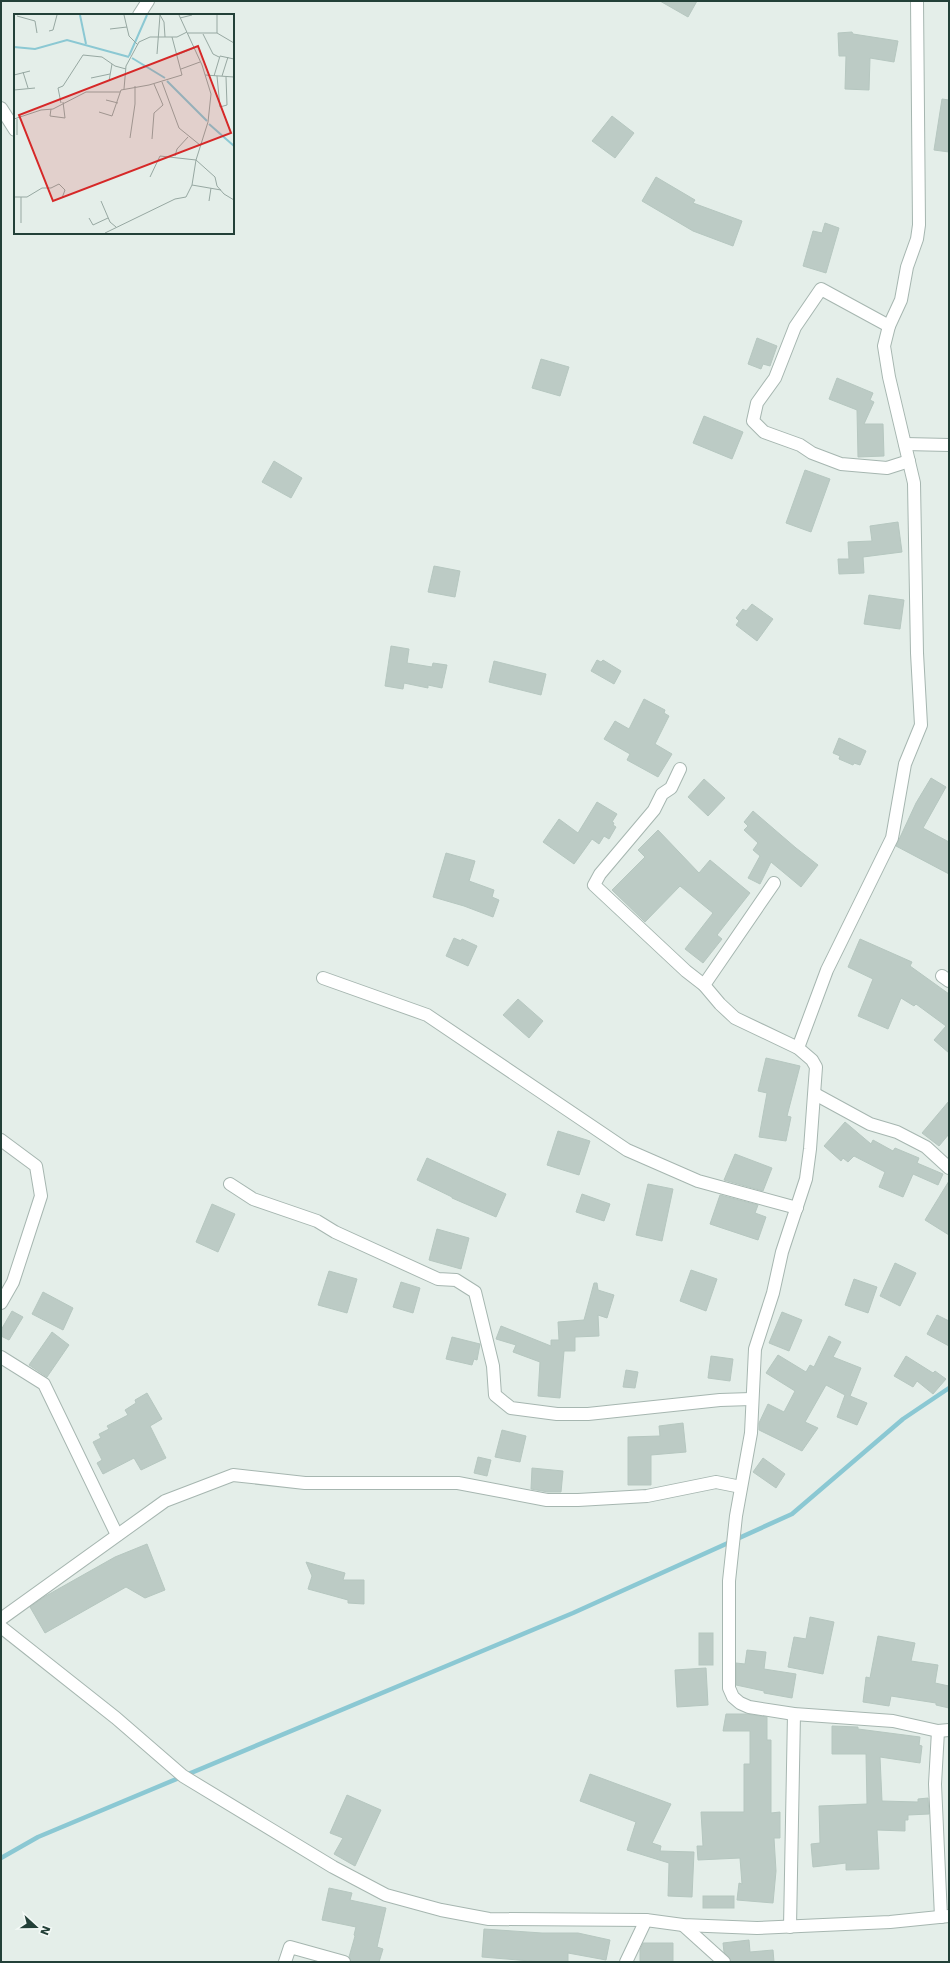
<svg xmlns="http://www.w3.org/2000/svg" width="950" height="1963" viewBox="0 0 950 1963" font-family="'DejaVu Sans',sans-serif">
<rect width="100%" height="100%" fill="#e4eee9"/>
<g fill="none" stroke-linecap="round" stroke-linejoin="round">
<path stroke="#8bc8d3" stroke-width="4.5" d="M 1,1858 L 38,1837 L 573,1613 L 792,1514 L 903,1419 L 949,1388"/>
</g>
<g fill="#bccbc5" stroke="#b6c7c0">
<path d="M 660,1 L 697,1 L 688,17 Z"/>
<path d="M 852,32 L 853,34 L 898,41 L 894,62 L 870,58 L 869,90 L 845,89 L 846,56 L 839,56 L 838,33 Z"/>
<path d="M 942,99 L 949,100 L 949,152 L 934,150 Z"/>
<path d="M 612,116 L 634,133 L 615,158 L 592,141 Z"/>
<path d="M 656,177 L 695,200 L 693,203 L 742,221 L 733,246 L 693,231 L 642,201 Z"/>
<path d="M 825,223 L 839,228 L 826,273 L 803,266 L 813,231 L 822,233 Z"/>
<path d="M 757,338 L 777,346 L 770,366 L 763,364 L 761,369 L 748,364 Z"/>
<path d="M 541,359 L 569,367 L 560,396 L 532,388 Z"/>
<path d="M 837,378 L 873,393 L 870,400 L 874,402 L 864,424 L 883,424 L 884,456 L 858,457 L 857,410 L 829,399 Z"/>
<path d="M 704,416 L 743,432 L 732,459 L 693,443 Z"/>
<path d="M 274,461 L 302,478 L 291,498 L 262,482 Z"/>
<path d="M 805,470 L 830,479 L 811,532 L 786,523 Z"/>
<path d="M 898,522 L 902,552 L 863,557 L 864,573 L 839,574 L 838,559 L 849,559 L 848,542 L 872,541 L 870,526 Z"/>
<path d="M 434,566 L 460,571 L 455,597 L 428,592 Z"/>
<path d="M 869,595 L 904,600 L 900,629 L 864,624 Z"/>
<path d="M 752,604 L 773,619 L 757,641 L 736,625 L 739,621 L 736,618 L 743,609 L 746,611 Z"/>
<path d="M 391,646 L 409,649 L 407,663 L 432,667 L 433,663 L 447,665 L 442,688 L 428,685 L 428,688 L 404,683 L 403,689 L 385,686 Z"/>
<path d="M 597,660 L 601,662 L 603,660 L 621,671 L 614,684 L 591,671 Z"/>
<path d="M 494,661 L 546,674 L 541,695 L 489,682 Z"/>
<path d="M 644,699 L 665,710 L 664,713 L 669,716 L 655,744 L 672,754 L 658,777 L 627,760 L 630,754 L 604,739 L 615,721 L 629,729 Z"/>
<path d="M 839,738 L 866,751 L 860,765 L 854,763 L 853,765 L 839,759 L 840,756 L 833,753 Z"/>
<path d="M 931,778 L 946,787 L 923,828 L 949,842 L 949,874 L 896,846 L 916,803 Z"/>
<path d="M 704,779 L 725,798 L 708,816 L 688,797 Z"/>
<path d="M 597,802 L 617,814 L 612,822 L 614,823 L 613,825 L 616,827 L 609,839 L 604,836 L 599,844 L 592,839 L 574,864 L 543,842 L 559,819 L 578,833 Z"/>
<path d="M 753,811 L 796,848 L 818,865 L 801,887 L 771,862 L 760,884 L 748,878 L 760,856 L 753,850 L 758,843 L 744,830 L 748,826 L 744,822 Z"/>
<path d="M 658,830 L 699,873 L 710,860 L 750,893 L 717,935 L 722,939 L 703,963 L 685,949 L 713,913 L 680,886 L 645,922 L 612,890 L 645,857 L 638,850 Z"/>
<path d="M 446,853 L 475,861 L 469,881 L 494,890 L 492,897 L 499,900 L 493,917 L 464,906 L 433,897 Z"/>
<path d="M 454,938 L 461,941 L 462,939 L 477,946 L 468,966 L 446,956 Z"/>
<path d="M 860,939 L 912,962 L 910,966 L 949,994 L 949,1053 L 934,1040 L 946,1026 L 916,1004 L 914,1006 L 901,998 L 888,1029 L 858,1016 L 873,979 L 848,967 Z"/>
<path d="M 518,999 L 543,1021 L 529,1038 L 503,1015 Z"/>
<path d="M 766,1058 L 800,1066 L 787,1116 L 791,1117 L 786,1141 L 759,1137 L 767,1093 L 758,1091 Z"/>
<path d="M 949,1101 L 949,1134 L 939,1146 L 922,1133 Z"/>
<path d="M 845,1122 L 871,1144 L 873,1140 L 893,1151 L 895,1148 L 919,1158 L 917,1163 L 943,1174 L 938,1185 L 913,1174 L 903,1197 L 879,1187 L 885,1172 L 854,1156 L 848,1162 L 843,1158 L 841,1161 L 824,1146 Z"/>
<path d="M 558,1131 L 590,1141 L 579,1175 L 547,1165 Z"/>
<path d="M 735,1154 L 772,1168 L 763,1191 L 724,1180 Z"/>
<path d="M 427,1158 L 506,1194 L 496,1217 L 452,1198 L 452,1197 L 417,1180 Z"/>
<path d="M 949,1181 L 949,1235 L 925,1220 Z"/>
<path d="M 648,1184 L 673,1189 L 662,1241 L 636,1235 Z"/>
<path d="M 582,1194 L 610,1204 L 604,1221 L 576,1212 Z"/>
<path d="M 720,1195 L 758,1205 L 755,1213 L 766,1217 L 758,1240 L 710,1224 Z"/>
<path d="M 212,1204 L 235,1214 L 218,1252 L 196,1242 Z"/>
<path d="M 437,1229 L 469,1238 L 461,1269 L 429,1260 Z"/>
<path d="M 895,1263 L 916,1273 L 900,1306 L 880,1296 Z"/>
<path d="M 691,1270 L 717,1279 L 706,1311 L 680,1301 Z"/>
<path d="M 329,1271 L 357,1279 L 347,1313 L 318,1305 Z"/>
<path d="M 854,1279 L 877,1287 L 868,1313 L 845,1305 Z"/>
<path d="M 401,1282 L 420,1288 L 413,1313 L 393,1307 Z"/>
<path d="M 594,1283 L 597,1283 L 598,1290 L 614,1295 L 607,1318 L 598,1315 L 599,1336 L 575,1337 L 575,1351 L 564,1351 L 560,1398 L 538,1396 L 540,1362 L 513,1352 L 516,1345 L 496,1339 L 501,1326 L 551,1346 L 551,1340 L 559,1340 L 558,1322 L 584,1320 Z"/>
<path d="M 43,1292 L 73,1308 L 63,1330 L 32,1314 Z"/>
<path d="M 12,1311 L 23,1317 L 9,1340 L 1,1336 L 1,1330 Z"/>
<path d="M 782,1312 L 802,1320 L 789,1351 L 769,1343 Z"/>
<path d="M 937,1315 L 949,1321 L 949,1346 L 927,1334 Z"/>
<path d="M 52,1332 L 69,1345 L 47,1377 L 29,1365 Z"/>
<path d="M 829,1336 L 841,1342 L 833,1357 L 861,1368 L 850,1396 L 867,1403 L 857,1425 L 837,1417 L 845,1395 L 826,1385 L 805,1422 L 818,1428 L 802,1451 L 759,1430 L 759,1423 L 768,1404 L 784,1412 L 795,1391 L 766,1373 L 778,1355 L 806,1372 L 810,1365 L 814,1367 Z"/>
<path d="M 452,1337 L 480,1344 L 477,1360 L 474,1359 L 472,1365 L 446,1359 Z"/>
<path d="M 711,1356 L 733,1359 L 730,1381 L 708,1378 Z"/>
<path d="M 906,1356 L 933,1373 L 935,1371 L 946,1379 L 933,1394 L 917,1381 L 913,1387 L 894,1376 Z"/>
<path d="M 626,1370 L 638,1372 L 635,1388 L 623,1387 Z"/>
<path d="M 147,1393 L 162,1419 L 150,1426 L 166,1458 L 141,1470 L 134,1458 L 103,1474 L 97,1463 L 102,1460 L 93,1442 L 101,1438 L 99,1434 L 109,1429 L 107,1426 L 128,1415 L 125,1410 L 136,1403 L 135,1400 Z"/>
<path d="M 683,1423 L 686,1452 L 651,1455 L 651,1485 L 628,1485 L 628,1437 L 660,1436 L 659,1426 Z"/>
<path d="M 502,1430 L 526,1436 L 520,1462 L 495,1457 Z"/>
<path d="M 478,1457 L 491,1460 L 487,1476 L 474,1473 Z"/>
<path d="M 763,1458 L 785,1474 L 776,1488 L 753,1472 Z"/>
<path d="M 532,1468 L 563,1471 L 561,1492 L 548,1492 L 531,1489 Z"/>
<path d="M 147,1544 L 165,1590 L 145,1598 L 126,1587 L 45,1633 L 30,1607 L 44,1597 L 115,1557 Z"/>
<path d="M 306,1562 L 345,1573 L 343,1580 L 364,1580 L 364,1604 L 348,1603 L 348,1600 L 308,1589 L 312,1576 Z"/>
<path d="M 810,1617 L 834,1622 L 823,1674 L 788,1667 L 794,1637 L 806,1639 Z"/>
<rect x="699" y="1633" width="14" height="32"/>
<path d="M 878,1636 L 915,1643 L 911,1661 L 938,1665 L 935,1683 L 949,1686 L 949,1708 L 936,1705 L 936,1703 L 891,1696 L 889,1706 L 863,1702 L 866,1677 L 870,1678 Z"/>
<path d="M 747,1650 L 766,1652 L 764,1669 L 796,1674 L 792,1698 L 764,1693 L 764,1691 L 736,1685 L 736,1663 L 745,1664 Z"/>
<path d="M 706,1668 L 708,1705 L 677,1707 L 675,1670 Z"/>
<path d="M 726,1714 L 746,1714 L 767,1717 L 767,1740 L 771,1740 L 771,1813 L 780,1812 L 780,1838 L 774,1838 L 776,1871 L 773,1903 L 737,1900 L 739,1883 L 742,1884 L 740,1858 L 698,1860 L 697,1846 L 703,1846 L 701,1812 L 744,1812 L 744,1764 L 750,1764 L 750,1731 L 723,1731 Z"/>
<path d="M 832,1726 L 858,1727 L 858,1729 L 920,1737 L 919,1745 L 922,1746 L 920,1763 L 880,1757 L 882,1801 L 918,1802 L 918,1799 L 928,1798 L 929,1814 L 908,1815 L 908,1820 L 905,1820 L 905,1831 L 877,1830 L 879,1869 L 846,1870 L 846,1863 L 813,1867 L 811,1844 L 820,1843 L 819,1806 L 867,1804 L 866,1754 L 832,1754 Z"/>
<path d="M 590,1774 L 671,1804 L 652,1843 L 661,1846 L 660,1851 L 694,1852 L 692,1897 L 668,1896 L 669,1863 L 627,1850 L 636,1822 L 580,1801 Z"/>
<path d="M 347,1795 L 381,1810 L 355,1866 L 334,1854 L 343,1838 L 330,1833 Z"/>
<path d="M 329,1888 L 352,1893 L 350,1900 L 386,1908 L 377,1947 L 383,1949 L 379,1962 L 351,1962 L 349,1957 L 355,1936 L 354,1935 L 356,1927 L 322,1920 Z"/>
<rect x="703" y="1896" width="31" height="12"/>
<path d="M 484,1929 L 542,1933 L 578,1933 L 610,1940 L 606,1960 L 568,1953 L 568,1962 L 542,1962 L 482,1957 Z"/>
<path d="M 749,1940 L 750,1952 L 773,1950 L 774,1962 L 731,1962 L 724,1952 L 723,1943 Z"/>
<path d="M 643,1943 L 673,1943 L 673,1962 L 640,1962 L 640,1950 Z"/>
</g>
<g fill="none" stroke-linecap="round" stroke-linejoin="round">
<g stroke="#a6b6b0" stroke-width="14">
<g id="minor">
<path d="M 139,15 L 148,1"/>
<path d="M 1,108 L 15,130"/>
<path d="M 889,326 L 821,289 L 795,327 L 775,378 L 757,403 L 753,421 L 764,432 L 800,445 L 812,453 L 841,464 L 887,468 L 909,461"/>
<path d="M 905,444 L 949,445"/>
<path d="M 680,769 L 671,788 L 662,794 L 654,810 L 600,874 L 594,885 L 686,971 L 704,985 L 720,1004 L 735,1018 L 798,1048 L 812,1060 L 816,1067 L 810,1149 L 806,1179 L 782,1252 L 773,1293 L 755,1349 L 751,1433 L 736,1516 L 729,1581 L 729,1688 L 733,1697 L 740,1703 L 749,1707 L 794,1714 L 893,1721 L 938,1731 L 949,1730"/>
<path d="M 942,976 L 949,981"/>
<path d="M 323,978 L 427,1015 L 627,1150 L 698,1181 L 797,1208"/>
<path d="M 704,985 L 774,883"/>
<path d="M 798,1048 L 827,970 L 892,838 L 905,764 L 921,725 L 917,653 L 914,483 L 889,377 L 884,346 L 889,326 L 901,300 L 907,267 L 917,239 L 919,225 L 917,1"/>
<path d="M 815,1094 L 870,1124 L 897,1132 L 926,1147 L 949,1168"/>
<path d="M 1,1140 L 36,1166 L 41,1196 L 13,1282 L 1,1303"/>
<path d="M 230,1184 L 253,1199 L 317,1221 L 335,1232 L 438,1279 L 456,1280 L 475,1292 L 493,1366 L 495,1395 L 511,1408 L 557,1414 L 588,1414 L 720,1400 L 751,1399"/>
<path d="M 1,1357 L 44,1384 L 117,1535"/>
<path d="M 1,1619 L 165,1501 L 233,1475 L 305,1483 L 458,1483 L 547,1500 L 578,1500 L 647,1496 L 716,1482 L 741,1487"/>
<path d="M 1,1627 L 116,1718 L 183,1776 L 333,1867 L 386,1895 L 441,1910 L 489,1919 L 646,1920 L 683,1925 L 757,1928 L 890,1922 L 949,1916"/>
<path d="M 938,1731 L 935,1784 L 941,1917"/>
<path d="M 683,1925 L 724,1962"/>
<path d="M 790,1927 L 794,1714"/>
<path d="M 285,1962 L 290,1947 L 344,1962"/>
<path d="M 626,1962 L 646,1920"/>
</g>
</g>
<use href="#minor" stroke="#fff" stroke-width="12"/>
</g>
<g transform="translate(14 14)">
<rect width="220" height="220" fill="#e4eee9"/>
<path fill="none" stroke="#8bc8d3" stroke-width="2" d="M 66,1 L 72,30M 0,33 L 21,35 L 53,26 L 115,43M 115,42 L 133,1M 118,44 L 151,64M 153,67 L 193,107M 195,110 L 220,132"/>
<path fill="none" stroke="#97a8a2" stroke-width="1" d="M 110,1 L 115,22 L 124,31M 146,1 L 150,8 L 151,23M 165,1 L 188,51 L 197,80 L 194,108 L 182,146 L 201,163 L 203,172 L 210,180 L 220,186M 203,1 L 203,19M 3,2 L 21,7 L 23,19M 166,4 L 178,1M 96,15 L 113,13M 35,17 L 39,16 L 43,1M 174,19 L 203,19 L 220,29M 189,20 L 199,40 L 205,43M 143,40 L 146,1M 163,41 L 180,34M 167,55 L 186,48M 9,58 L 14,74M 0,61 L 16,57M 191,61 L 220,63M 200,62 L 206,42 L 220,45M 203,62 L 206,93 L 213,91 L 212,63M 208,62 L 214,43M 77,64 L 96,60M 95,67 L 98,50M 148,68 L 165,114 L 186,131M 110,75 L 112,52 L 125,28 L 136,23 L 163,23 L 173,18M 0,76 L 21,74M 92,86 L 104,89M 47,89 L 44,74 L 49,72 L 69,41 L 88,43 L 101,52 L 112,55M 37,95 L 36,102 L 51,104 L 49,88M 85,98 L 98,102 L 107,76 L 135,71 L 168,61 L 158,23M 0,105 L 27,96 L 39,95 L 72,78 L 106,78M 3,105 L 3,121M 116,124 L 121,90 L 121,72M 138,125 L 140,99 L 149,91 L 140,70M 161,142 L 163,135 L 174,123M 178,171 L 207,176M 0,183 L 13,183 L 28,174 L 37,174 L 45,170 L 51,176 L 48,184M 87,187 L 96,208 L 102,213M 195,187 L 197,174M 75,204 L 79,211 L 94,204M 7,209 L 7,183M 91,219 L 161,185 L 172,183 L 178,171 L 182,146 L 146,142 L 136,163"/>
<path fill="#d62828" fill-opacity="0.15" stroke="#d62828" stroke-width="2" d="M 184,32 L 217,119 L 39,187 L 5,101 Z"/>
<rect width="220" height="220" fill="none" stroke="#234038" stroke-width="2"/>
</g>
<rect width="950" height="1963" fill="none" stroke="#234038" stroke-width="4"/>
<g transform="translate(36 1927) rotate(111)" stroke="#f4faf7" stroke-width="3" paint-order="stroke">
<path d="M0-3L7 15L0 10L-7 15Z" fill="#234038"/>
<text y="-6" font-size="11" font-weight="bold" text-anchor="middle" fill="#234038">N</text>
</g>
</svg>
